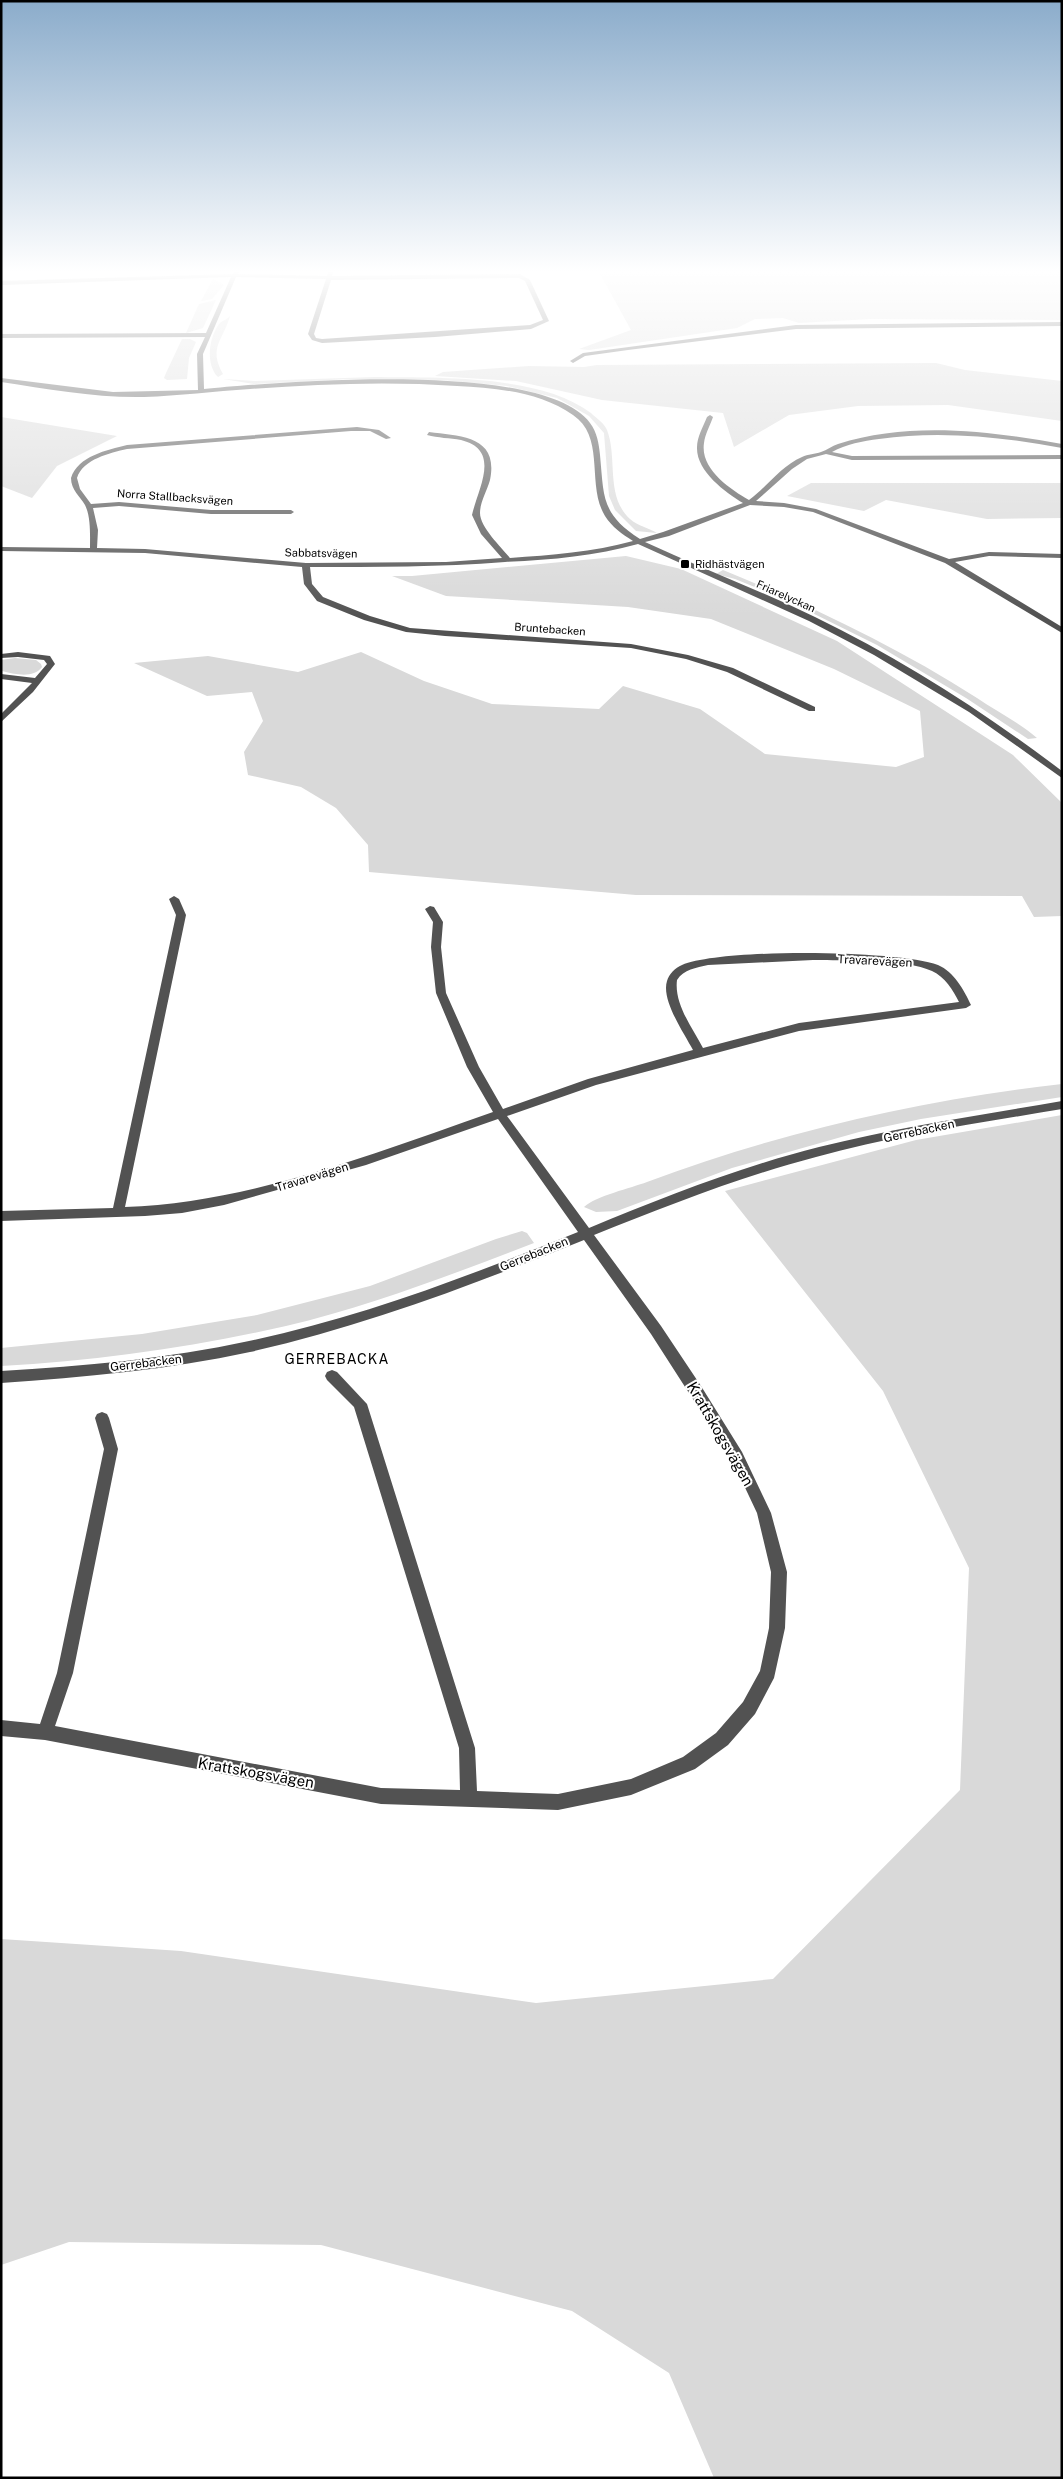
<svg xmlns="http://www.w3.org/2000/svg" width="1063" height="2479" viewBox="0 0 1063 2479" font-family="'Public Sans',sans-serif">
<rect width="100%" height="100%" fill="#fff"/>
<g fill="#d9d9d9">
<path d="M 598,270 L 1062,270 L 1062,320 L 870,319 L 799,323 L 783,318 L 755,319 L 737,328 L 589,350 L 579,349 L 631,330 Z"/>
<path d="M 213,279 L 224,285 L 212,299 L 201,301 Z"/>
<path d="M 216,300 L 203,328 L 186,333 L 199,304 Z"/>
<path d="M 230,316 C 223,341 208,347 223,374 L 218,377 C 205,364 209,336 220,323 C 223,320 227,320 230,316 Z"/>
<path d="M 182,339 L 190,339 L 196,342 L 189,358 L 187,379 L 167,380 L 164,378 L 166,373 Z"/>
<path d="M 936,363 L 965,370 L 1062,381 L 1062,421 L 948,405 L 858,406 L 789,415 L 734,447 L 723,413 L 602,400 L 516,381 L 435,376 L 443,372 L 529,366 L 584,367 L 597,365 Z"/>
<path d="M 374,377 C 436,378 540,374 591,413 C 596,418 604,423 607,430 C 618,458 605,496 630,519 C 638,526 649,528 657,533 L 636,531 L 615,510 L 609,496 L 604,433 L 589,416 L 557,398 L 507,386 L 443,380 L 348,379 L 254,384 L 223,379 L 255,381 Z"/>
<path d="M 1,417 L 117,436 L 57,466 L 32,498 L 1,486 Z"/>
<path d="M 811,483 L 1062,483 L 1062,518 L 987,519 L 886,500 L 864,511 L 787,496 Z"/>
<path d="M 626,556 L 681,569 L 837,641 L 1013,755 L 1062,803 L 1062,916 L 1034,917 L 1022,896 L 636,895 L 369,872 L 368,845 L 336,808 L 301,787 L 248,775 L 244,752 L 263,721 L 252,692 L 207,696 L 134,663 L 208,656 L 298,672 L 361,652 L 424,681 L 492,704 L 599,709 L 623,686 L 700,709 L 765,754 L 896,767 L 924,757 L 920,711 L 834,669 L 711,619 L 628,607 L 446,596 L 392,576 L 412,576 Z"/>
<path d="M 723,570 C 811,606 897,647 977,698 C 996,711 1020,723 1037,738 L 1028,739 L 966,698 L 877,645 L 784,599 L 735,579 L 716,574 Z"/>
<path d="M 15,658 L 36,660 L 41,664 L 42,667 C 33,679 14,674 2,671 L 1,660 Z"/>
<path d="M 1062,1084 L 1062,1097 L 921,1119 L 859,1132 L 732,1168 L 617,1211 L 596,1212 L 584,1207 C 596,1196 631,1188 647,1182 C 781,1132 920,1100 1062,1084 Z"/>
<path d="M 1062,1115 L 1062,2478 L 714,2478 L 669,2373 L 572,2311 L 321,2245 L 69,2242 L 1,2265 L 1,1939 L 181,1951 L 536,2003 L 773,1979 L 960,1790 L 969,1568 L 883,1391 L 725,1191 L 916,1140 Z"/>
<path d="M 522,1231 L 527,1233 L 534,1243 C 453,1274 371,1306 286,1326 C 193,1347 97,1361 1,1366 L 1,1348 L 142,1334 L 257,1315 L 370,1286 L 496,1239 Z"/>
</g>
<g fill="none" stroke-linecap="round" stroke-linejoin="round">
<g fill="#525252" fill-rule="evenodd">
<path d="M 234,270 L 239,270 L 238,274 L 327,276 L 329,270 L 334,270 L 332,276 L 520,274 L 530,280 L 549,321 L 531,329 L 435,337 L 322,343 L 312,340 L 308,334 L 326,279 L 236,277 L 203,354 L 204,389 C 279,382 543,359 590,423 C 597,432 599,444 600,455 C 604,497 601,514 640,539 L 663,532 L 743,503 C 725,492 696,471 697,447 C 697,437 703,427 707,417 L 710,415 L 713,417 C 710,426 705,434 704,443 C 700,469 730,489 749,500 C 767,487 781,466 802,457 C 808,454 815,454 821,452 C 827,450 832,446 838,444 C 909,421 990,431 1062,444 L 1062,448 C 1002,437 940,430 879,439 C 863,441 846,444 832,452 L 852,456 L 1062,455 L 1062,459 L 852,460 L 826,454 L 807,459 L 792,469 L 756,501 L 784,503 L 816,509 L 949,559 L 989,552 L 1062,554 L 1062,558 L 989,556 L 955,562 L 1062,627 L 1062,633 L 945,563 L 813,512 L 784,507 L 750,505 L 669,536 L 645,542 C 701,568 759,590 815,617 C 902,659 984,712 1062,771 L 1062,778 L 969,712 L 874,655 L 809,621 L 638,544 C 595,556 550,560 505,562 C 440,567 375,567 310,567 L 312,584 L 323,597 L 370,616 L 410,628 L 631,644 L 688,655 L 733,668 L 815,707 L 815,711 L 809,711 L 727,672 L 686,659 L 631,648 L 445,636 L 406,632 L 364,620 L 317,601 L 304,584 L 302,567 L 145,553 L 1,551 L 1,547 L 90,548 C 90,535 91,517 85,505 C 80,496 71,490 71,478 C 78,456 107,450 127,445 L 357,427 L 379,430 L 391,438 L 386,439 L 370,431 L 351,431 L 127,449 C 110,453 83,459 77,478 L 80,489 L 91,504 L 119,502 L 211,510 L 291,510 L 294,512 L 291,514 L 211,514 L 119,506 L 93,508 L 98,530 L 97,548 L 145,549 L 306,563 L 446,562 L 502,558 L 481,534 L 472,515 C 478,488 502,450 461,440 C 450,438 438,438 427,435 L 429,432 C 461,436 499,436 490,480 C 487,491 480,502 480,513 C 480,527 501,547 510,558 C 551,555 593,552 633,541 C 622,534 612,527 605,516 C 586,485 606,437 573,415 C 540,392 497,388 457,386 C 388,381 318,384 250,389 C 214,391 179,396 144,397 C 96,398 48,389 1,382 L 1,378 L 113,392 L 198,390 L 197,354 L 205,337 L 1,338 L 1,334 L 206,333 L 231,277 L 1,285 L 1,281 L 233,274 ZM 519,278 L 525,281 L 543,320 L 530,325 L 322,339 L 316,338 L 314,334 L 331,280 Z"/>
<path d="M 1062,322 L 1062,326 L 796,329 L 628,350 L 585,356 L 573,363 L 570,361 L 583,353 L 796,325 Z"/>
<path d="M 18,652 L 50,656 L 55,664 L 33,692 L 1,722 L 1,714 L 32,683 L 1,679 L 1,674 L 35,678 L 47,664 L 44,660 L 18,657 L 1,658 L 1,654 Z"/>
<path d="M 174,896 L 179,899 L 186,915 L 125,1207 C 250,1203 375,1153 493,1112 L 467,1067 L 436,993 L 431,947 L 433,922 L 425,909 L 430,906 L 434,907 L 443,922 L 441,947 L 446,993 L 479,1067 L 503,1109 L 588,1079 L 693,1050 C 684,1033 661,1000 667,981 C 669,974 675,968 682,965 C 722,948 897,950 938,965 C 954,972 964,990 971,1005 L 966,1008 L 799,1031 L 596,1085 L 507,1116 L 589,1228 C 664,1197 740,1167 819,1147 C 899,1127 980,1115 1062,1101 L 1062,1109 C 980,1123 896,1135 816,1157 C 740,1177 667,1206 594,1235 L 661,1326 L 701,1386 L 742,1452 L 771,1513 L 787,1572 L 785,1628 L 774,1678 L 755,1714 L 728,1745 L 695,1769 L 631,1795 L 558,1810 L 381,1804 L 45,1740 L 1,1736 L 1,1720 L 40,1724 L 57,1673 L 104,1449 L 95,1418 L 97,1414 L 102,1412 L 107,1414 L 109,1418 L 118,1449 L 73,1673 L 55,1726 L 381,1788 L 460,1790 L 459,1748 L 354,1407 L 327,1380 L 325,1376 L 327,1372 L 332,1370 L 337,1372 L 367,1404 L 475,1748 L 477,1791 L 558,1794 L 631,1779 L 683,1757 L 716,1733 L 743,1702 L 760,1671 L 769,1628 L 771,1572 L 757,1513 L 732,1460 L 651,1334 L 584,1240 C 475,1284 365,1326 250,1352 C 168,1370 84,1377 1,1383 L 1,1371 C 84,1366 167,1359 249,1341 C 363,1317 471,1275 578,1232 L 498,1119 L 366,1165 L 224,1205 L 182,1213 L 145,1216 L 1,1221 L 1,1211 L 113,1208 L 176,915 L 169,899 ZM 813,960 C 843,961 906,959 932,971 C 945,977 953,990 959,1002 L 799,1023 L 703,1048 C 692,1027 674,1004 677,980 C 684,969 696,968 708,965 Z"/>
</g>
</g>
<linearGradient id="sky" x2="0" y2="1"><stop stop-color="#8baccb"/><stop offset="0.44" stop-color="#fff"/><stop offset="1" stop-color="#fff" stop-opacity="0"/></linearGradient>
<rect width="1063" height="617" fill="url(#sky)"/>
<rect fill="#000" stroke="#fff" stroke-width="2" x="680" y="559" width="10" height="10" rx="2.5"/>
<g text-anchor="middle" stroke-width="4" stroke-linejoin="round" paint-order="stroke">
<g font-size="11" fill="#000" stroke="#fff">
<text transform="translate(175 497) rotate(4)" y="4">Norra Stallbacksvägen</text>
<text transform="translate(321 553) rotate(1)" y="4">Sabbatsvägen</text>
<text transform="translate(786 596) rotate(24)" y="4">Friarelyckan</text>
<text transform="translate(550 629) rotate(4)" y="4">Bruntebacken</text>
</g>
<g font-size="11" fill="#000" stroke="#fff" text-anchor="start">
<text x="695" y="568">Ridhästvägen</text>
</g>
<g font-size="12" fill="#000" stroke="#fff">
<text transform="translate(875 961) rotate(3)" y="4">Travarevägen</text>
<text transform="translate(919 1131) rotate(-12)" y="4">Gerrebacken</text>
<text transform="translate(312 1177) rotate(-17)" y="4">Travarevägen</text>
<text transform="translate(534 1254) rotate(-22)" y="4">Gerrebacken</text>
<text transform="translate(146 1363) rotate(-7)" y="4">Gerrebacken</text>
</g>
<g font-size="14" letter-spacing="1" fill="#000" stroke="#fff">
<text x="337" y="1364">GERREBACKA</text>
</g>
<g font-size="15" fill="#000" stroke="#fff">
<text transform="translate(720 1434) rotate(60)" y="5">Krattskogsvägen</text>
<text transform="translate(256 1773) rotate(10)" y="5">Krattskogsvägen</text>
</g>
</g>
<rect width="1063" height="2479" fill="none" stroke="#000000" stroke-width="5"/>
</svg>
